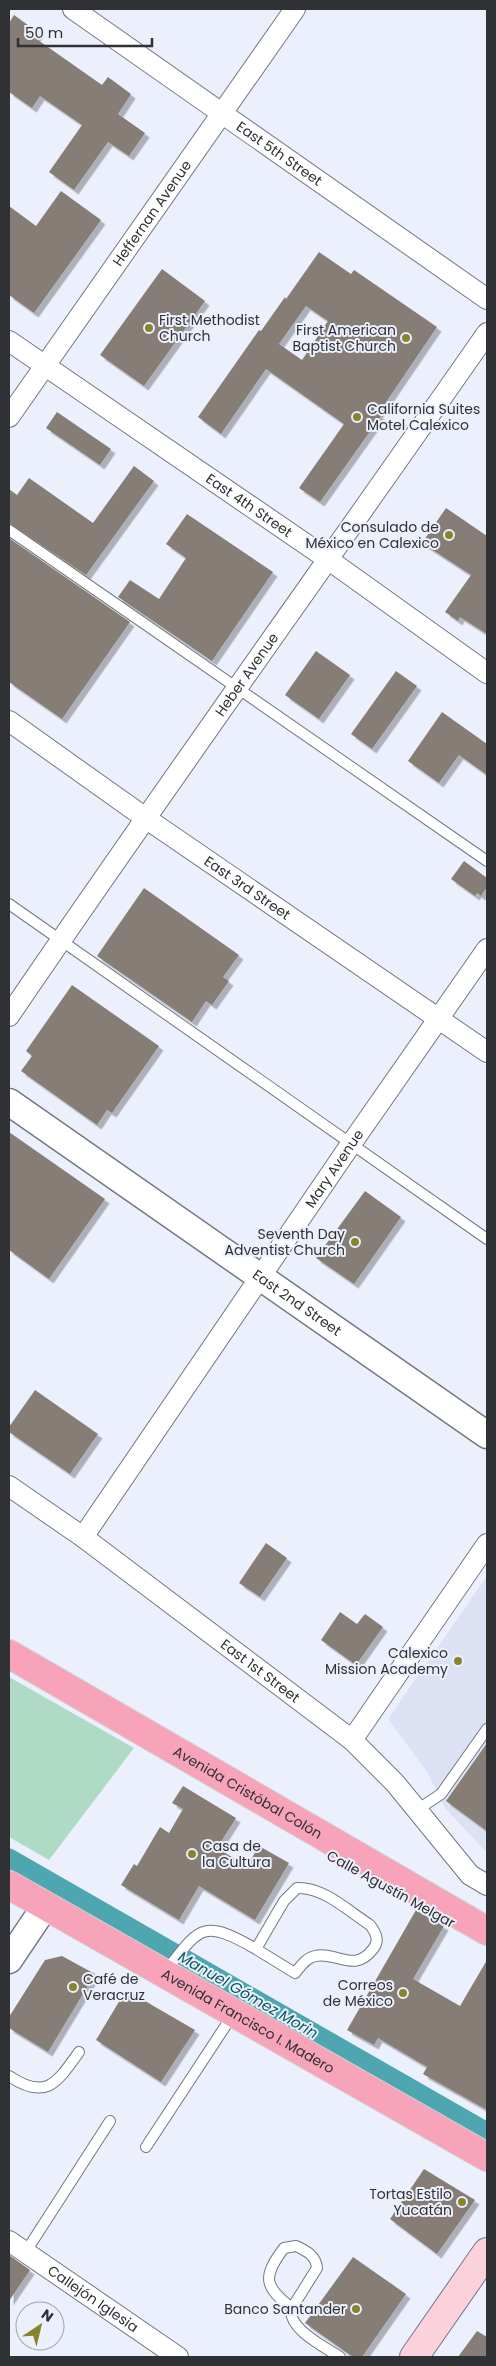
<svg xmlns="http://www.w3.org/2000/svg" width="496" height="2366" viewBox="0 0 496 2366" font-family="Poppins,sans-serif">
<defs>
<filter id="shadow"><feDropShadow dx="4.5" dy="4.5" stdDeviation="0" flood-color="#0004"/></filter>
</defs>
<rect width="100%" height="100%" fill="#ecf0fc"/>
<path fill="#dce2f4" d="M 487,1576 L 487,1853 L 444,1807 L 428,1773 L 388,1719 Z"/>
<path fill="#afdbc6" d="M 9,1677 L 134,1748 L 49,1860 L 9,1837 Z"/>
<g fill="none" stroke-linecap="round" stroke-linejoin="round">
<path stroke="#4ea7b0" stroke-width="19" d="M 9,1858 L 487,2132"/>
</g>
<g fill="#867e76" fill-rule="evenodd" filter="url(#shadow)">
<path d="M 14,15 L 39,33 L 35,38 L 102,85 L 108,77 L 131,94 L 118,114 L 145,133 L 129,156 L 108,142 L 74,190 L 49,172 L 82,125 L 40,96 L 32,108 L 9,92 L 9,23 Z"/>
<path d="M 61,191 L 101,220 L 34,313 L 9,295 L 9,206 L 36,226 Z"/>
<path d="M 319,252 L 351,274 L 354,270 L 437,327 L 378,414 L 381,416 L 320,502 L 299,488 L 344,424 L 266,369 L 221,434 L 198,417 L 259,330 L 261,331 L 285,297 L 286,299 ZM 306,306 L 328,321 L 302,360 L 279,344 Z"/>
<path d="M 162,269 L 205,301 L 144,386 L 100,355 Z"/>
<path d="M 57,412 L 111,449 L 100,465 L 46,428 Z"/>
<path d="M 134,466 L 154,481 L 86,575 L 9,523 L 9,489 L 17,495 L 29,478 L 93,523 Z"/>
<path d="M 446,508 L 487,536 L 487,634 L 460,617 L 458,621 L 445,612 L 471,575 L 422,543 Z"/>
<path d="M 187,514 L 273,572 L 212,661 L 118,597 L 130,580 L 159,599 L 186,558 L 166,544 Z"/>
<path d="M 9,538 L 130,622 L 62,719 L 9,682 Z"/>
<path d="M 316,651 L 350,675 L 319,719 L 285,695 Z"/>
<path d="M 396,671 L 417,686 L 372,749 L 351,734 Z"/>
<path d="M 442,712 L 487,744 L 487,775 L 459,755 L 439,783 L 408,761 Z"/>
<path d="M 464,861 L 487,878 L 487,887 L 481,896 L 477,893 L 475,896 L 451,879 Z"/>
<path d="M 144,888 L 239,955 L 223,977 L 229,981 L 212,1005 L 206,1001 L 192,1022 L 97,956 Z"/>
<path d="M 72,985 L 159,1046 L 112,1113 L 107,1110 L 97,1125 L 21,1071 L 32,1056 L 26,1051 Z"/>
<path d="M 9,1132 L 105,1199 L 49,1279 L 9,1250 Z"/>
<path d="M 365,1191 L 401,1217 L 354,1284 L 316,1258 Z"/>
<path d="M 35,1390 L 98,1434 L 70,1474 L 9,1432 L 9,1427 Z"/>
<path d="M 266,1543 L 287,1558 L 260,1597 L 239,1583 Z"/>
<path d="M 340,1612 L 357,1624 L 365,1614 L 383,1627 L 356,1665 L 321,1640 Z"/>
<path d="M 487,1743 L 487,1831 L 446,1801 Z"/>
<path d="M 183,1786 L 236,1818 L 217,1848 L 247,1866 L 259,1846 L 289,1863 L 255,1920 L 199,1886 L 179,1920 L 121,1885 L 134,1864 L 137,1866 L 160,1827 L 169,1833 L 183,1809 L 172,1803 Z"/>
<path d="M 416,1910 L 444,1926 L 413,1979 L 460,2006 L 487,1960 L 487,2110 L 423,2074 L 427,2067 L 378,2038 L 374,2045 L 347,2030 Z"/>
<path d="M 62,1956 L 95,1974 L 48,2052 L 9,2028 L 9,2017 L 45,1960 Z"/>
<path d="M 126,1990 L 195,2030 L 161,2082 L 96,2040 Z"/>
<path d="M 424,2169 L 475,2200 L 437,2254 L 390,2219 Z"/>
<path d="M 9,2255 L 30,2270 L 9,2301 Z"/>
<path d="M 353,2257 L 406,2294 L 362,2357 L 353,2357 L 305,2323 Z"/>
<path d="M 477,2331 L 487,2337 L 487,2357 L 458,2357 Z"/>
</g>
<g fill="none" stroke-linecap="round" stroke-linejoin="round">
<g stroke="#737781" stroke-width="12">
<g id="service">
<path d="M 9,530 L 487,861"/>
<path d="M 9,904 L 487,1239"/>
<path d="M 417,1810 L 441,1794 L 487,1729"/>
<path d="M 165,1972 C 200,1927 202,1918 256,1949 L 284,1901 L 297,1888 C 324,1887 348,1911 370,1925 C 376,1933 380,1941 373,1949 C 354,1974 337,1951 315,1956 C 306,1958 301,1966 295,1973 L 256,1949"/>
<path d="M 9,2076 C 46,2101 57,2083 79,2052"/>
<path d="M 146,2147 L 234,2013"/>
<path d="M 25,2253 L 110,2121"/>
<path d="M 292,2308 C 264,2287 262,2277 284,2248 L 296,2246 C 307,2251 316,2256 317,2268 L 292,2308 C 286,2328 325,2347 340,2357"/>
</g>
</g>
<g stroke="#737781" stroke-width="22">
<g id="minor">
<path id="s1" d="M 73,9 L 487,299"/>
<path id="s2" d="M 9,341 L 329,560 L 487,673"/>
<path id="s3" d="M 9,417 L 295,9"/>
<path id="s4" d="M 9,721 L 144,817 L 487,1052"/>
<path id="s5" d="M 9,1016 C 165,787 328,561 487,333"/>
<path id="s6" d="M 9,1486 L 83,1537 L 352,1740 L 395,1783 L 470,1875 L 487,1885"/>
<path id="s7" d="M 83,1537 L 351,1144 L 487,949"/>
<path d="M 352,1740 L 487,1544"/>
<path id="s8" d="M 9,2241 L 178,2357"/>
</g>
</g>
<g stroke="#737781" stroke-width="29">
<g id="tertiary">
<path id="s9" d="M 9,1102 L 487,1435"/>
<path d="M 9,1960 L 46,1905"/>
</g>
</g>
<g stroke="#737781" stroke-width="30">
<path id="secondary" d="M 414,2357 L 487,2252"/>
</g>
<g stroke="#d1d2d3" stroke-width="30">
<g id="primary">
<path id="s10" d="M 9,1654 L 487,1931"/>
<path id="s11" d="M 9,1885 L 487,2157"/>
</g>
</g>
<use href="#service" stroke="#fff" stroke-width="10"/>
<use href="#minor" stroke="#fff" stroke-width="20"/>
<use href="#tertiary" stroke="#fff" stroke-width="26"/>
<use href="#secondary" stroke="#fbd1dc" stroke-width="28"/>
<use href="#primary" stroke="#f7a3ba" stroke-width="28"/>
</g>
<g fill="#86842d" stroke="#ecf0fc" stroke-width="2">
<circle cx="149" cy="328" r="5"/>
<circle cx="406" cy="338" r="5"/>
<circle cx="357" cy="417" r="5"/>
<circle cx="449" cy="535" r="5"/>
<circle cx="355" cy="1242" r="5"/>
<circle cx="458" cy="1661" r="5"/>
<circle cx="192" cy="1854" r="5"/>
<circle cx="73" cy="1987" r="5"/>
<circle cx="403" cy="1993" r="5"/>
<circle cx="462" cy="2202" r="5"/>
<circle cx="356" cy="2309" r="5"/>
</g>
<g text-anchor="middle" stroke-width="4" stroke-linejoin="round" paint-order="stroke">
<g font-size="14" fill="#303135" stroke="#ecf0fc">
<text dy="5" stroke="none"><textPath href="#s1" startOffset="252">East 5th Street</textPath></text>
<text dy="5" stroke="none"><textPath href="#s3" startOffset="249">Heffernan Avenue</textPath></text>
<text dy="5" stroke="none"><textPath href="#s2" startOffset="291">East 4th Street</textPath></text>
<text dy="5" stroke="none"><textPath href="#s5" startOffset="416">Heber Avenue</textPath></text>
<text dy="5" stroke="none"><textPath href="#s4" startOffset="291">East 3rd Street</textPath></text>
<text dy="5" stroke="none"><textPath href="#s7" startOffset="446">Mary Avenue</textPath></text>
<text dy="5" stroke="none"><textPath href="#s9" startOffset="351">East 2nd Street</textPath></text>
<text dy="5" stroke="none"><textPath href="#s6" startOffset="312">East 1st Street</textPath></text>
<text dy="5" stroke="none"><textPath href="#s10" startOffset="276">Avenida Cristóbal Colón</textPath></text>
<text transform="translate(391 1889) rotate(29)" y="5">Calle Agustín Melgar</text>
<text dy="5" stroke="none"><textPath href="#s11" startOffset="275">Avenida Francisco I. Madero</textPath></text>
<text dy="5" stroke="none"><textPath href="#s8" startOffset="102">Callejón Iglesia</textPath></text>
</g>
<g font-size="14" fill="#303135" stroke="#ecf0fc" text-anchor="end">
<text x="159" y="325" text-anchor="start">First Methodist<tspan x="159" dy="16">Church</tspan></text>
<text x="396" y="335">First American<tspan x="396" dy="16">Baptist Church</tspan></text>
<text x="367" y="414" text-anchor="start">California Suites<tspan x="367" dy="16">Motel Calexico</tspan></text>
<text x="439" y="532">Consulado de<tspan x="439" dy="16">México en Calexico</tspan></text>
<text x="345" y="1239">Seventh Day<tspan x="345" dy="16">Adventist Church</tspan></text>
<text x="448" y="1658">Calexico<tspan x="448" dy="16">Mission Academy</tspan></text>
<text x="202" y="1851" text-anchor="start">Casa de<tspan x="202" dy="16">la Cultura</tspan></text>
<text x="83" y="1984" text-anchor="start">Café de<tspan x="83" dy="16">Veracruz</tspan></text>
<text x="393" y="1990">Correos<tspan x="393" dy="16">de México</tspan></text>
<text x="452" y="2199">Tortas Estilo<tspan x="452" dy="16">Yucatán</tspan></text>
<text x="346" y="2314">Banco Santander</text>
</g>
<g font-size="15" font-style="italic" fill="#07585e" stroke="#ecf0fc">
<text transform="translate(248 1995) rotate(30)" y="5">Manuel Gómez Morin</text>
</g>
</g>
<rect width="496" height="2366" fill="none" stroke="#303135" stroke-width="20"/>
<g transform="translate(40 2326) rotate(35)"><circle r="24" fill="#ecf0fc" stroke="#a1a4ac"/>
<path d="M0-4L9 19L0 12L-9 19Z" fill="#86842d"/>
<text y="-8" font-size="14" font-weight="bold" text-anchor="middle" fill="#303135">N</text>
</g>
<path d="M18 38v8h134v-8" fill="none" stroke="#303135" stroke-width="2.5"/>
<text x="25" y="38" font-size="15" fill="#303135" stroke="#ecf0fc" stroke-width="4" paint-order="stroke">50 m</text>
</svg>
